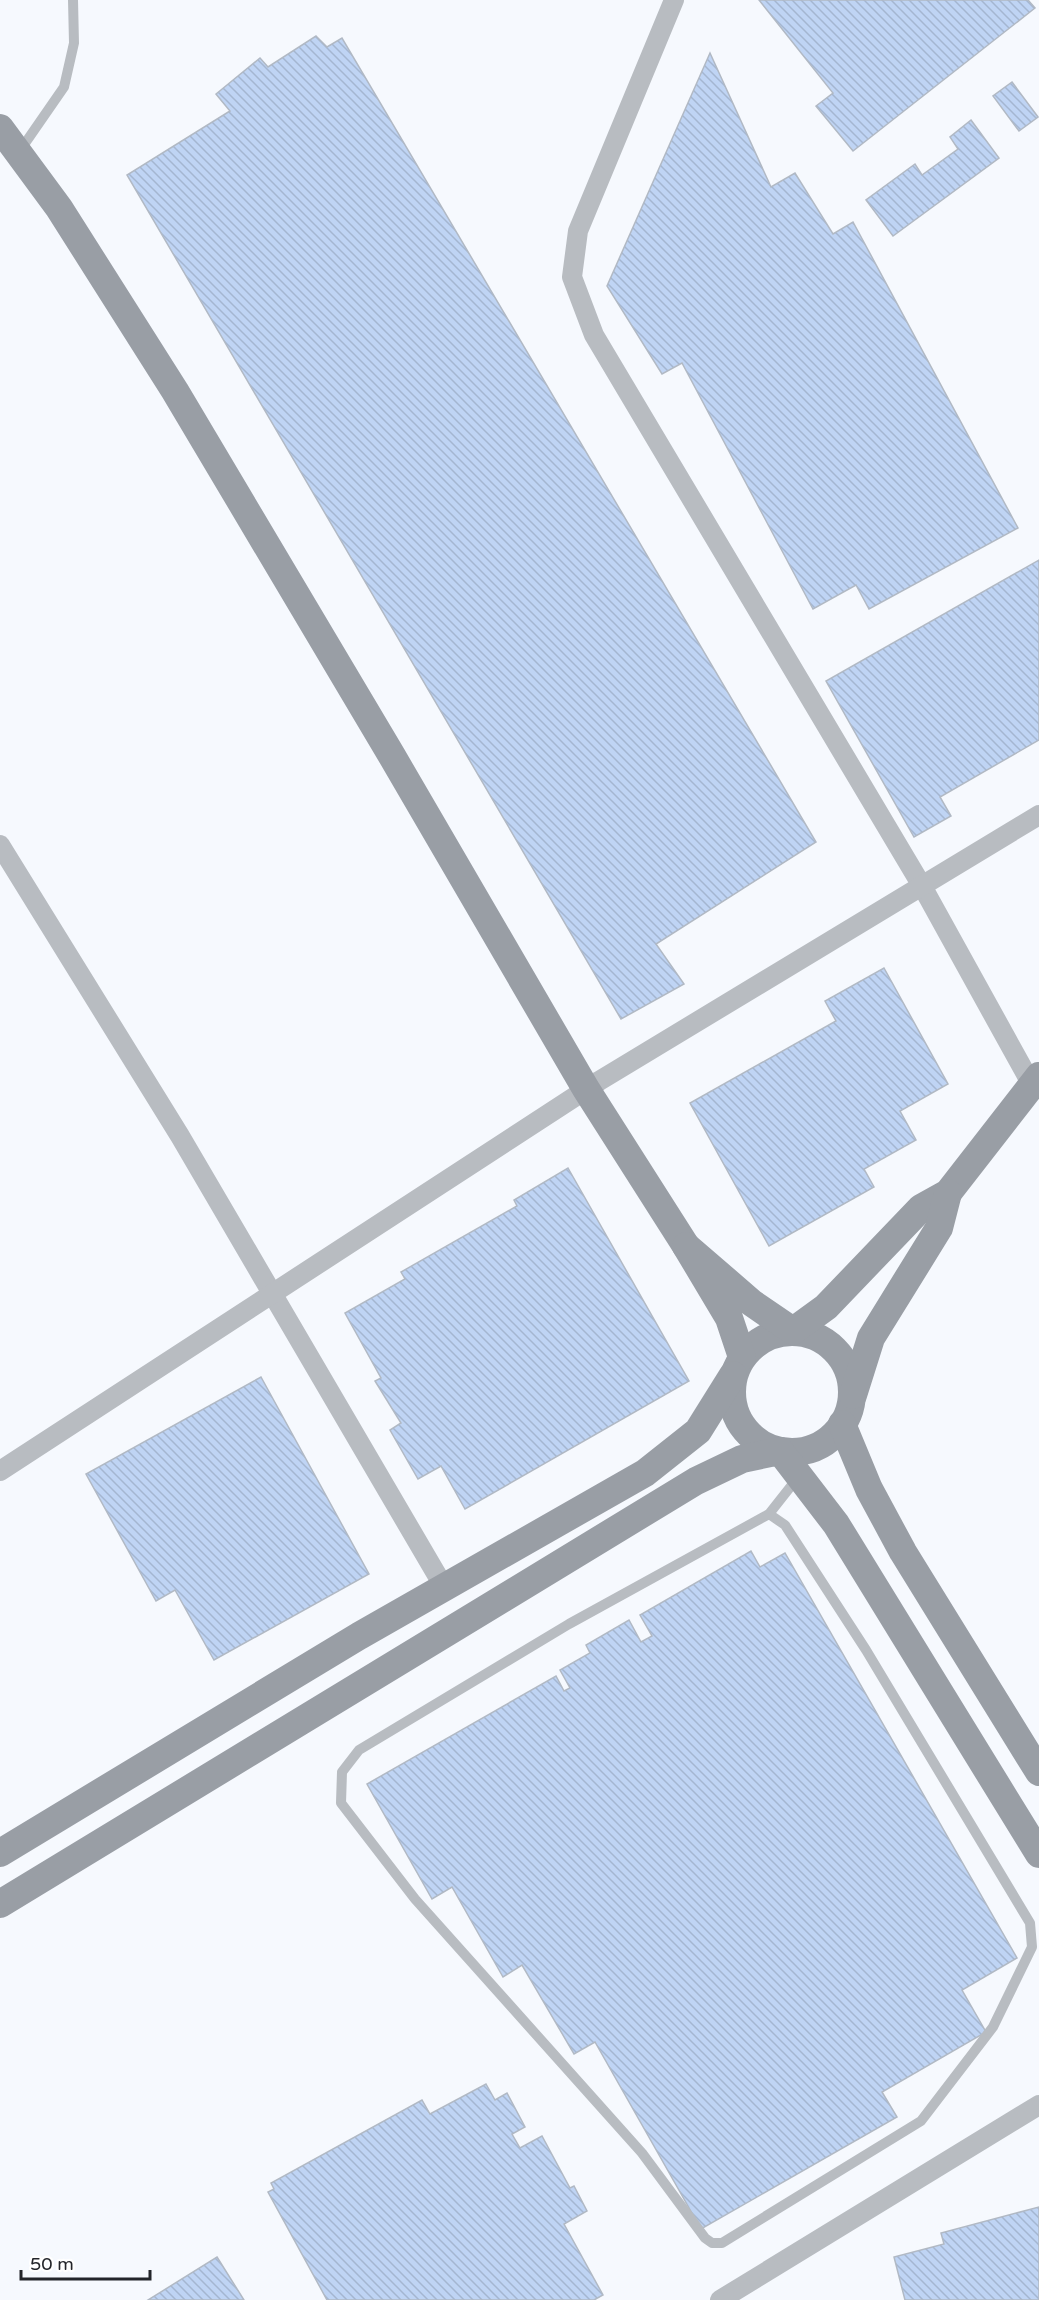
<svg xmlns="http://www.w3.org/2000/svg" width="1039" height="2300" viewBox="0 0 1039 2300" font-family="'Varela Round',sans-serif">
<defs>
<pattern id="building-back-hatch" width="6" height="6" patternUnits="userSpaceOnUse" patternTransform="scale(1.5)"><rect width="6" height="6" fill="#bfd4f4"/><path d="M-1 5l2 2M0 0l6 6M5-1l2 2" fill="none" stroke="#a4b6d1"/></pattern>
</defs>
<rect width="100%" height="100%" fill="#f6f9fe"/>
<g fill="url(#building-back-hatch)" stroke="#b1b9c4" stroke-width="1.5">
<path d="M 759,0 L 1028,0 L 1035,8 L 853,151 L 816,106 L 833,93 Z"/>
<path d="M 316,36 L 327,47 L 342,38 L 816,842 L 656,944 L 684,984 L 621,1019 L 127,175 L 230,111 L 216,94 L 260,58 L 268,67 Z"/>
<path d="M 710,53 L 771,187 L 795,173 L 833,234 L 853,222 L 1018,528 L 869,609 L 856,585 L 813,609 L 682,363 L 662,374 L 607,286 Z"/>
<path d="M 1012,82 L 1038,117 L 1019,131 L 993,96 Z"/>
<path d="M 971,120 L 999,158 L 893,236 L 866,200 L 915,164 L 922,175 L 958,149 L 950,137 Z"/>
<path d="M 1039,560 L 1039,740 L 940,797 L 951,816 L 914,837 L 826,681 Z"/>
<path d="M 884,968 L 948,1084 L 900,1111 L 916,1140 L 864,1169 L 874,1187 L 769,1246 L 690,1103 L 836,1021 L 825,1001 Z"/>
<path d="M 568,1168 L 689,1381 L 465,1509 L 441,1466 L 418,1479 L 390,1430 L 401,1423 L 375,1381 L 381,1378 L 345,1313 L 405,1279 L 401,1272 L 517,1206 L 514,1200 Z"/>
<path d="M 261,1377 L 369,1574 L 214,1660 L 175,1590 L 156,1601 L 86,1474 Z"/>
<path d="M 751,1551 L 760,1567 L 785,1553 L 1017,1958 L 962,1990 L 986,2032 L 882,2092 L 897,2117 L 701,2229 L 595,2042 L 574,2054 L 522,1965 L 503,1977 L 452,1887 L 432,1899 L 367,1784 L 556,1676 L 564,1691 L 570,1688 L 560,1670 L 590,1653 L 586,1645 L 629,1620 L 641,1642 L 652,1636 L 640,1615 Z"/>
<path d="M 486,2084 L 495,2100 L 507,2093 L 525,2127 L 512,2134 L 520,2148 L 542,2136 L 570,2188 L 574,2186 L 587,2211 L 564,2224 L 603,2295 L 594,2300 L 327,2300 L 268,2192 L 274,2189 L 271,2183 L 422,2100 L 430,2114 Z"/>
<path d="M 1039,2207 L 1039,2300 L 905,2300 L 894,2257 L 944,2244 L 941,2233 Z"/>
<path d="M 217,2257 L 244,2300 L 148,2300 Z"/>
</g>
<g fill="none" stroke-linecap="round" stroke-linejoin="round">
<g stroke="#b8bcc1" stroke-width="10">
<path d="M 19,152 L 64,87 L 74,43 L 73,0"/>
<path d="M 769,1514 L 785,1525 L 866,1650 L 1030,1923 L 1032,1947 L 993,2027 L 921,2121 L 722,2243 L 712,2243 L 705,2238 L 642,2153 L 415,1899 L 341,1803 L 342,1772 L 359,1750 L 569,1624 L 769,1514 L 799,1476"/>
</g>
<g stroke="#b8bcc1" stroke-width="20">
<path d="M 674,0 L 578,231 L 572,277 L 594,335 L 922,886 L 1032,1085"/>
<path d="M 0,845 L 180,1136 L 444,1587"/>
<path d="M 0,1471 L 599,1081 L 1039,815"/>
<path d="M 720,2300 L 1039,2105"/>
</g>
<g stroke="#999ea5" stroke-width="28">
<path d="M 0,128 L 59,208 L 175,391 L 392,756 L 586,1089 L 686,1246"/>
<circle cx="792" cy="1392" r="60"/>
<path d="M 742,1357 L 729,1318 L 686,1246 L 752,1303 L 793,1331 L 826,1307 L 921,1208 L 948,1193 L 1039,1076"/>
<path d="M 853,1395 L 871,1338 L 939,1228 L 948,1193"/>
<path d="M 842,1424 L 869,1489 L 903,1552 L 1039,1772"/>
<path d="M 0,1853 L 359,1636 L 645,1473 L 698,1431 L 733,1375"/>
<path d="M 0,1904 L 696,1481 L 742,1459 L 780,1451 L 836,1524 L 1039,1854"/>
</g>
</g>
<path d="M21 2270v9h129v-9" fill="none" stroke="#23252a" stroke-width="3"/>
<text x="30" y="2270" font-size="18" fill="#23252a" stroke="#ffffff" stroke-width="4.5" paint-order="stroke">50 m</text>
</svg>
